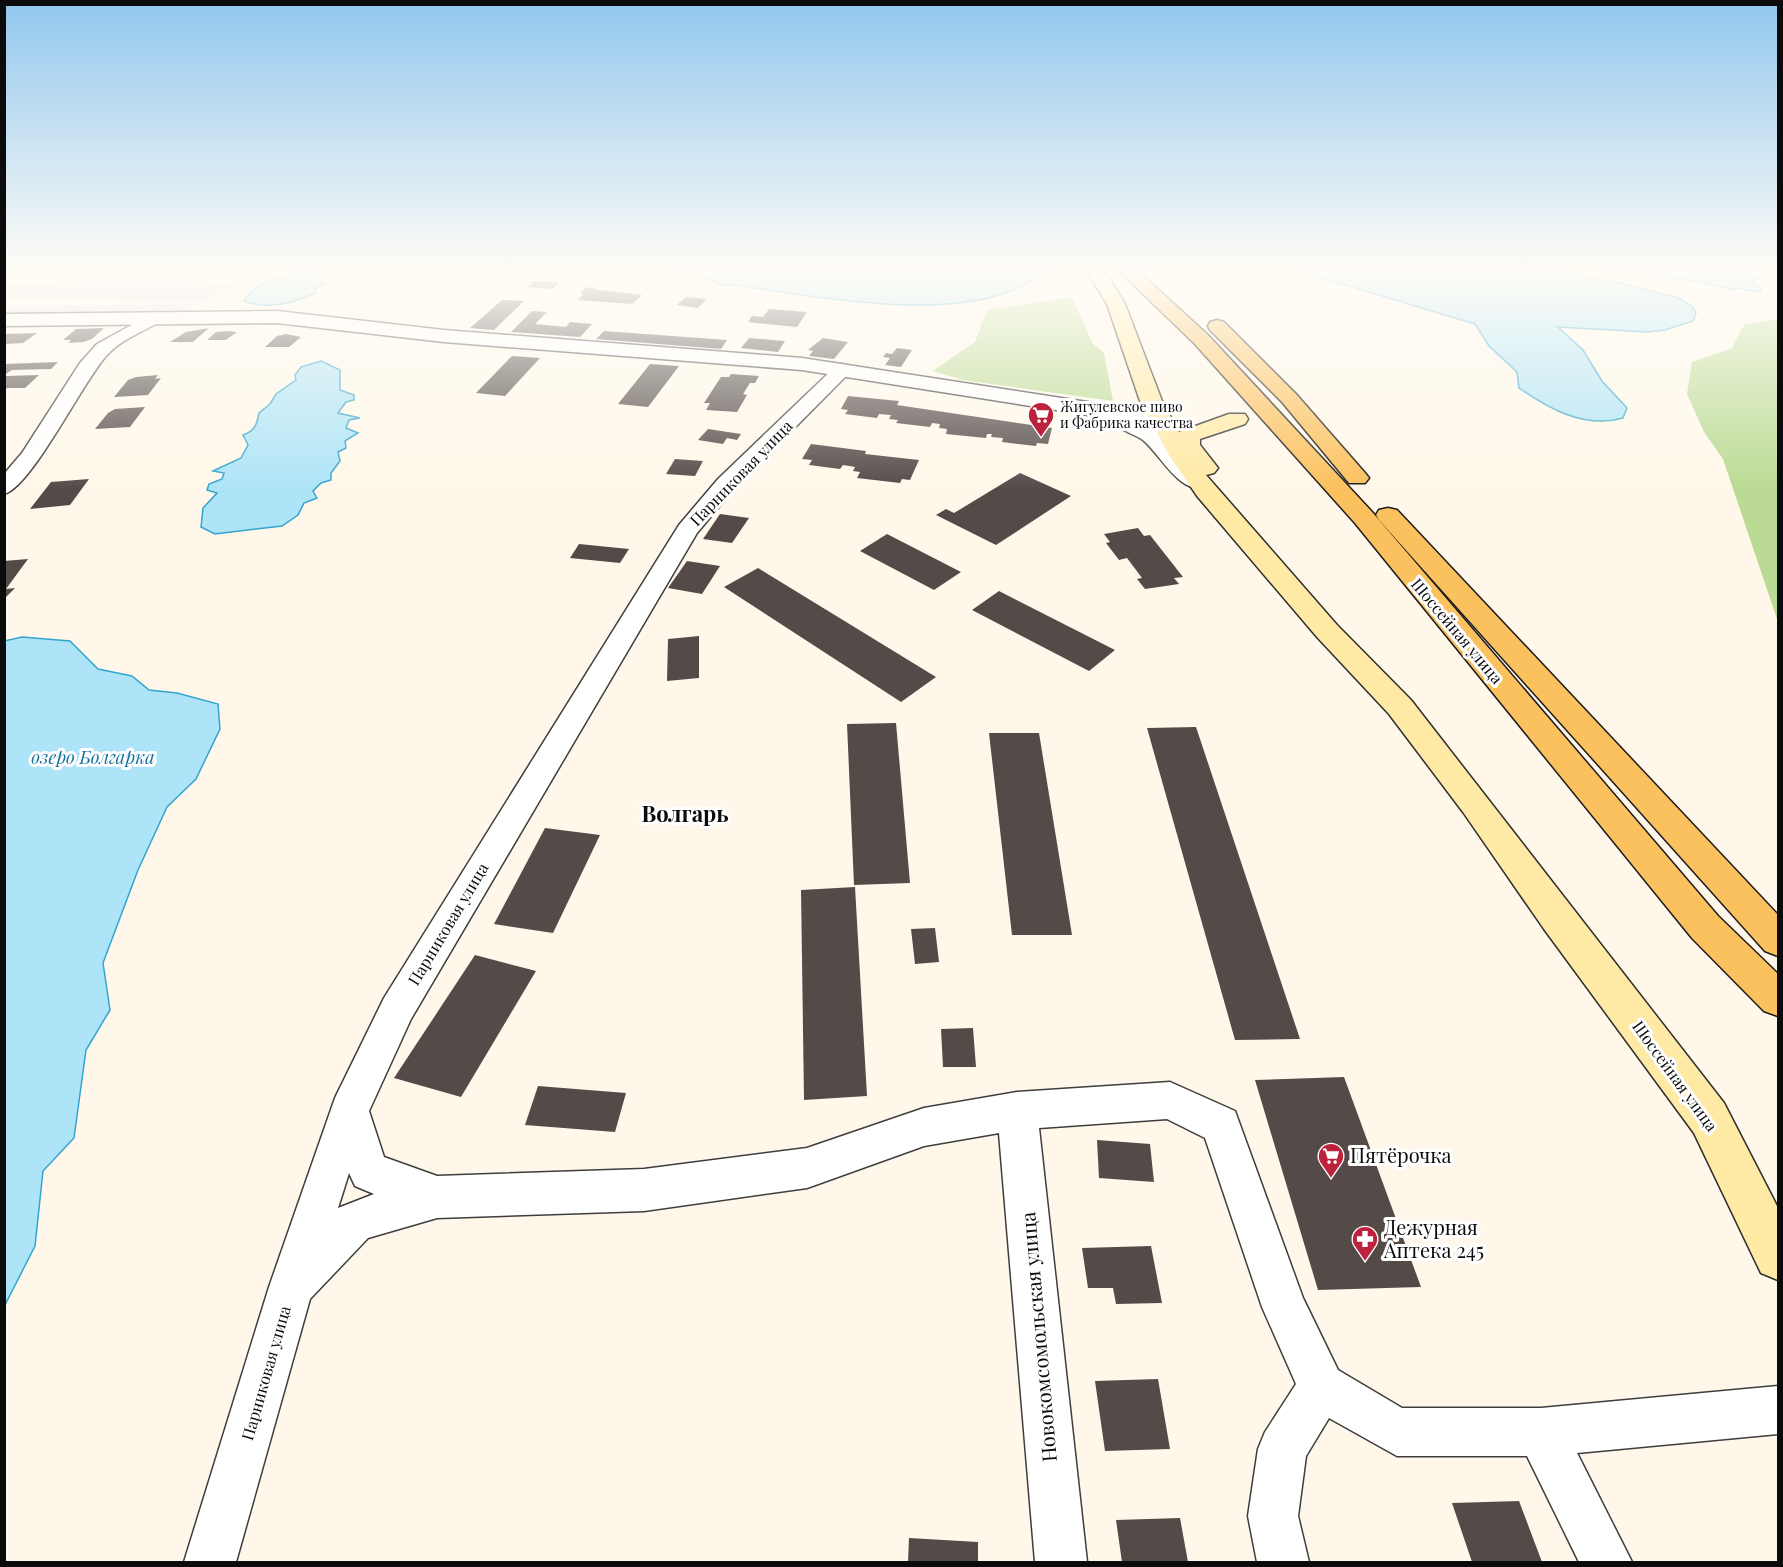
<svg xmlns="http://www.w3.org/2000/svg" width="1783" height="1567" viewBox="0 0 1783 1567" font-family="'Playfair Display',serif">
<rect width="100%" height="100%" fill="#fff8ea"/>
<g fill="#e8dfeb">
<path d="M 5,271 L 259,271 L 256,274 Z"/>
<path d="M 5,283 L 149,282 L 240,283 L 232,289 L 218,289 L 207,301 L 5,299 Z"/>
<path d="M 192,304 L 185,310 L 5,313 L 5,307 Z"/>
</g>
<g fill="#bbda93">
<path d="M 1072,297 L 1092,343 L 1104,353 L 1113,401 L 963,380 L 933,371 L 975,342 L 987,310 Z"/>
<path d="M 1778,319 L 1778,622 L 1723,459 L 1704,432 L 1687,394 L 1692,362 L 1732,348 L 1744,325 Z"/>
</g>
<g fill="#aee4f7" stroke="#34a4cf" stroke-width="1.5">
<path d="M 304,271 L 319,272 L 315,276 L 324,285 L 315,288 L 316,293 C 294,303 267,310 244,301 C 257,277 282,282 304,271 Z"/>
<path d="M 685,271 L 1045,271 C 979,330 817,297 736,285 L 724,286 Z"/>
<path d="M 1299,271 L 1555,271 L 1621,283 L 1678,298 L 1693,307 L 1696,313 L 1693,321 L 1665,330 L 1648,332 L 1558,327 L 1583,350 L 1602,381 L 1627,408 L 1623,418 C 1585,429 1549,409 1519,388 L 1517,372 L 1489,346 L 1475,324 Z"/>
<path d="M 1608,271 L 1745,271 L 1759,278 L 1751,280 L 1761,290 L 1759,292 L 1737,288 L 1734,290 L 1697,281 Z"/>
<path d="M 321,361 L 340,370 L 340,390 L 354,395 L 354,400 L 346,402 L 338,413 L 360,418 L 349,420 L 346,428 L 358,433 L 345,441 L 346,448 L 338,452 L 340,461 L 331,473 L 331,480 L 321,483 L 313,491 L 317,498 L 304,503 L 298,515 L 282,526 L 215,534 L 201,527 L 203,508 L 217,493 L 207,490 L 209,484 L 222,479 L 224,473 L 213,471 L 241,458 L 248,445 L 243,435 C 255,431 257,424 259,413 L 270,404 L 276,394 L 296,380 L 295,375 L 301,367 Z"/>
<path d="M 22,637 L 70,641 L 98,669 L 132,676 L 149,690 L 177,693 L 218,704 L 220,729 L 196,779 L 167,807 L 138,870 L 103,963 L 110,1010 L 86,1050 L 74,1138 L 43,1171 L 35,1246 L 5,1305 L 4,641 Z"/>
</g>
<g fill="#544b48">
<path d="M 534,281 L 559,282 L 553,289 L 527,287 Z"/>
<path d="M 587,287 L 600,290 L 642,295 L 632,304 L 578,300 L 583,294 L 580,293 Z"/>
<path d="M 686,297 L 707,299 L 698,308 L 677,305 Z"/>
<path d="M 502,300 L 524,301 L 494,330 L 470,328 Z"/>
<path d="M 769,309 L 807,312 L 797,327 L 748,322 L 752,316 L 763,317 Z"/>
<path d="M 532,311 L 547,312 L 535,324 L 566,327 L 570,322 L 592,324 L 580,337 L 511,332 Z"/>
<path d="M 104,328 L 92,339 L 83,342 L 68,343 L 71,340 L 63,340 L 76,329 Z"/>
<path d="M 209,328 L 193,342 L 170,342 L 186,332 Z"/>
<path d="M 227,331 L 237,332 L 226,340 L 207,340 L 216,332 Z"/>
<path d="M 604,331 L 727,340 L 721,349 L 596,339 Z"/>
<path d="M 37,333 L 23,343 L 4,344 L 4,334 Z"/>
<path d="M 286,334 L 301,337 L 289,347 L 265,347 L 277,336 Z"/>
<path d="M 749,338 L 785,341 L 778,352 L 741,348 Z"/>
<path d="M 823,338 L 848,342 L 834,359 L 809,356 L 813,351 L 808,350 Z"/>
<path d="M 897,348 L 912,350 L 901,367 L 885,365 L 890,358 L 883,357 L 886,353 L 892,354 Z"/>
<path d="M 512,356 L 540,358 L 505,396 L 476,393 Z"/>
<path d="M 58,362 L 51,369 L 12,370 L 4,375 L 4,364 Z"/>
<path d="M 650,364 L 679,366 L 648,407 L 618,404 Z"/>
<path d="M 731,374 L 759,376 L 755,383 L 750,383 L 743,394 L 747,395 L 737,412 L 706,410 L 710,403 L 704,403 L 721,377 L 729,377 Z"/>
<path d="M 39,375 L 25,388 L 7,388 L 4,391 L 6,376 Z"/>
<path d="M 158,375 L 155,379 L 161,378 L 148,395 L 114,397 L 128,380 L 136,377 Z"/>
<path d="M 848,396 L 899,401 L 897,405 L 1052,428 L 1048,444 L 1037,443 L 1036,446 L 1002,442 L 1003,438 L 991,437 L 992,434 L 987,434 L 986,438 L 946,434 L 947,429 L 939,428 L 940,424 L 932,423 L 930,427 L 896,423 L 898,420 L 889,419 L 891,415 L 879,414 L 877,418 L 845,414 L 848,410 L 841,409 Z"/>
<path d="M 145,407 L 130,427 L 95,429 L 108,413 L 115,409 Z"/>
<path d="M 708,429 L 741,434 L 737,440 L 727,438 L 723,444 L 698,440 Z"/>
<path d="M 811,444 L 866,451 L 865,454 L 919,460 L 910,480 L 902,479 L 900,483 L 857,478 L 860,472 L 853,471 L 855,467 L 843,465 L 840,469 L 809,465 L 812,460 L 802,459 Z"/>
<path d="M 675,459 L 703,461 L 695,476 L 666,474 Z"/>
<path d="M 1020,473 L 1071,496 L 996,545 L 936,515 L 946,509 L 954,513 Z"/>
<path d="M 89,479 L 70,505 L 30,509 L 51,482 Z"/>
<path d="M 720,514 L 749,518 L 732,543 L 703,539 Z"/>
<path d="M 1138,528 L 1144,536 L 1150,535 L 1183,577 L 1174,578 L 1179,584 L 1145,589 L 1137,579 L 1142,578 L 1127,558 L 1119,560 L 1106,543 L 1110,542 L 1104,534 Z"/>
<path d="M 887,534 L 961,572 L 934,590 L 860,551 Z"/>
<path d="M 579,544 L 629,549 L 620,563 L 570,558 Z"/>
<path d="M 28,559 L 6,589 L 15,588 L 4,599 L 4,561 Z"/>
<path d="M 687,561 L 720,566 L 702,594 L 668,588 Z"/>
<path d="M 758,568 L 936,677 L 901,702 L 724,587 Z"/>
<path d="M 999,591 L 1115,650 L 1089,671 L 972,610 Z"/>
<path d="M 699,636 L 699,678 L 667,681 L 668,639 Z"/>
<path d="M 896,723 L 910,883 L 854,885 L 847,724 Z"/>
<path d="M 1196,727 L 1300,1039 L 1235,1040 L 1147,728 Z"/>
<path d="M 989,733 L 1039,733 L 1072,935 L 1012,935 Z"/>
<path d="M 545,828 L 600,835 L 553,933 L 494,924 Z"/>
<path d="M 855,887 L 867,1096 L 804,1100 L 801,890 Z"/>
<path d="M 935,928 L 939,962 L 915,964 L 911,929 Z"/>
<path d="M 475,955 L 536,971 L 461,1097 L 394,1078 Z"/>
<path d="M 973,1028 L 976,1067 L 943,1067 L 941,1029 Z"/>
<path d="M 1344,1077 L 1421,1287 L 1318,1290 L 1255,1080 Z"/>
<path d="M 538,1086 L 626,1093 L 615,1132 L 525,1125 Z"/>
<path d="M 1097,1140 L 1150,1144 L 1154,1182 L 1099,1178 Z"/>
<path d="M 1151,1246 L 1162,1303 L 1116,1304 L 1113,1288 L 1088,1288 L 1082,1248 Z"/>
<path d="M 1158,1379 L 1170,1449 L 1105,1451 L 1095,1381 Z"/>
<path d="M 1519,1501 L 1542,1562 L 1472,1562 L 1452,1503 Z"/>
<path d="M 1180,1518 L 1188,1562 L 1122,1562 L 1116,1520 Z"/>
<path d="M 909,1538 L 978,1542 L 978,1562 L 908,1562 Z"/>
</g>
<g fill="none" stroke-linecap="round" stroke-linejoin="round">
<g stroke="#3e3e3e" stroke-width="3">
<g id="minor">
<path d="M 155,312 L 161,313 L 163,317 L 161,321 C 144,331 120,340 107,355 C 83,381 31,488 4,494 L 4,474 L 22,453 L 80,363 L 97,344 Z"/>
<path d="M 842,364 L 851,370 L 848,374 L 734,489 L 697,533 L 411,1019 L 369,1111 L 384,1157 L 437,1176 L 644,1169 L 807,1148 L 924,1108 L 1017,1092 L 1170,1082 L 1235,1111 L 1303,1298 L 1338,1370 L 1402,1408 L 1541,1408 L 1778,1386 L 1778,1434 L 1577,1453 L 1632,1562 L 1579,1562 L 1527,1456 L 1397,1456 L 1329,1418 L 1306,1456 L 1298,1516 L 1309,1562 L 1257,1562 L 1248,1516 L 1258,1449 L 1265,1432 L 1296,1384 L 1262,1307 L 1205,1138 L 1167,1119 L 1039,1128 L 1087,1562 L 1035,1562 L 999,1133 L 924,1146 L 807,1188 L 644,1211 L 437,1218 L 368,1238 L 310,1299 L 236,1562 L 184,1562 L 269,1287 L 335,1098 L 384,998 L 679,525 L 718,479 L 836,366 ZM 349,1173 L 355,1186 L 374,1194 L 338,1208 Z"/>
</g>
</g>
<g stroke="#3e3e3e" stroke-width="3">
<path id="tertiary" d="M 277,311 L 444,330 L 802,358 L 1159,413 L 1167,415 L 1170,420 L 1167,425 L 1147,425 L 1159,431 L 1182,457 L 1212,483 L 1208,488 C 1179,495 1162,456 1143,440 C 1133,433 1117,430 1113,419 L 802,370 L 444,342 L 277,323 L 4,326 L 4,314 Z"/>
</g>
<g stroke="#2d2d2d" stroke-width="3">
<path id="secondary" d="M 1087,271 L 1105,271 L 1125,304 L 1162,401 L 1179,432 L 1229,414 L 1245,414 L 1248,419 L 1245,424 L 1200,439 L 1200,445 L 1218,468 L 1214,473 L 1206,475 L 1337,625 L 1411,700 L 1724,1103 L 1778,1208 L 1778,1280 L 1761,1273 L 1694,1133 L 1544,929 L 1463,812 L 1389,714 L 1317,637 L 1197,496 L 1169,455 L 1140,401 L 1107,304 Z"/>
</g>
<g stroke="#1c1c1c" stroke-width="3">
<g id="primary">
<path d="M 1119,271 L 1138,271 L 1208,335 L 1373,513 L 1718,916 L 1778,974 L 1778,1016 L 1764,1011 L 1692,938 L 1355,523 L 1194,343 Z"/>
<path d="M 1217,320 L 1224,322 L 1296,394 L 1365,473 L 1369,478 L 1365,483 L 1349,483 L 1282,402 L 1210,330 L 1208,326 L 1210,322 Z"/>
<path d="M 1388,508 L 1397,510 L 1778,915 L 1778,956 L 1765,951 L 1379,520 L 1376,515 L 1379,510 Z"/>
</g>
</g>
<use href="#minor" fill="#fff" fill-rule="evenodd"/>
<use href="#tertiary" fill="#fff" fill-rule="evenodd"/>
<use href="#secondary" fill="#ffeaa5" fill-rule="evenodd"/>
<use href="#primary" fill="#fbc15e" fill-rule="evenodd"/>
</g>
<linearGradient id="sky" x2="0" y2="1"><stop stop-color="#91c7ee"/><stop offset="0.55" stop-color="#fffcf6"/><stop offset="1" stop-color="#fffcf6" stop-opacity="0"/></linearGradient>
<rect width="1783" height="490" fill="url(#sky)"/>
<defs>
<g id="supermarket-pin" transform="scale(1.35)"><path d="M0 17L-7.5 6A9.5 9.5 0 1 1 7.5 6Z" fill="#bd223c" stroke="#fff"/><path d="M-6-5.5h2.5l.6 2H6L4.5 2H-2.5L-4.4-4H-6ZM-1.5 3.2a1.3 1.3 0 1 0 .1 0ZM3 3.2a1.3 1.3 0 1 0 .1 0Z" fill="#fff"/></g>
<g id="pharmacy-pin" transform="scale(1.35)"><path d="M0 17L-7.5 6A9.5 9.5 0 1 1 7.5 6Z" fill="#bd223c" stroke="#fff"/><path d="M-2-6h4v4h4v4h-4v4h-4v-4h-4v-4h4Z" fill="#fff"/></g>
</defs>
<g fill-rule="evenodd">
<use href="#supermarket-pin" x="1041" y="415"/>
<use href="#supermarket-pin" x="1331" y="1156"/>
<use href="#pharmacy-pin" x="1365" y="1239"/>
</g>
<g text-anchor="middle" stroke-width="6" stroke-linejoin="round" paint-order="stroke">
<g font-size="14" fill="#0b0b0b" stroke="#fff" text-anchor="start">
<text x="1060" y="412">Жигулевское пиво<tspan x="1060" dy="16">и Фабрика качества</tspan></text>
</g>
<g font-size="16" fill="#0b0b0b" stroke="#fff">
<text transform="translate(741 473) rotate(-46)" y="6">Парниковая улица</text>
<text transform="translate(1457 631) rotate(50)" y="6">Шоссейная улица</text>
<text transform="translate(448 924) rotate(-59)" y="6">Парниковая улица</text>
<text transform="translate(1675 1076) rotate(54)" y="6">Шоссейная улица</text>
<text transform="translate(266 1373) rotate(-74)" y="6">Парниковая улица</text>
</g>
<g font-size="18" font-style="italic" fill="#14739e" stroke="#fff">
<text x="93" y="764">озеро Болгарка</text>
</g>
<g font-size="20" fill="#0b0b0b" stroke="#fff" text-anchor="start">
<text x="1350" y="1163">Пятёрочка</text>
<text x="1384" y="1235">Дежурная<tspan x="1384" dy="23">Аптека 245</tspan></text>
</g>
<g font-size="20" fill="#0b0b0b" stroke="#fff">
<text transform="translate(1039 1337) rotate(-95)" y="7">Новокомсомольская улица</text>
</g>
<g font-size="22" font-weight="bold" fill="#0b0b0b" stroke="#fff">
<text x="685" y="822">Волгарь</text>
</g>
</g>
<rect width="1783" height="1567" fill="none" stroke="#0b0b0b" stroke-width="12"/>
</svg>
